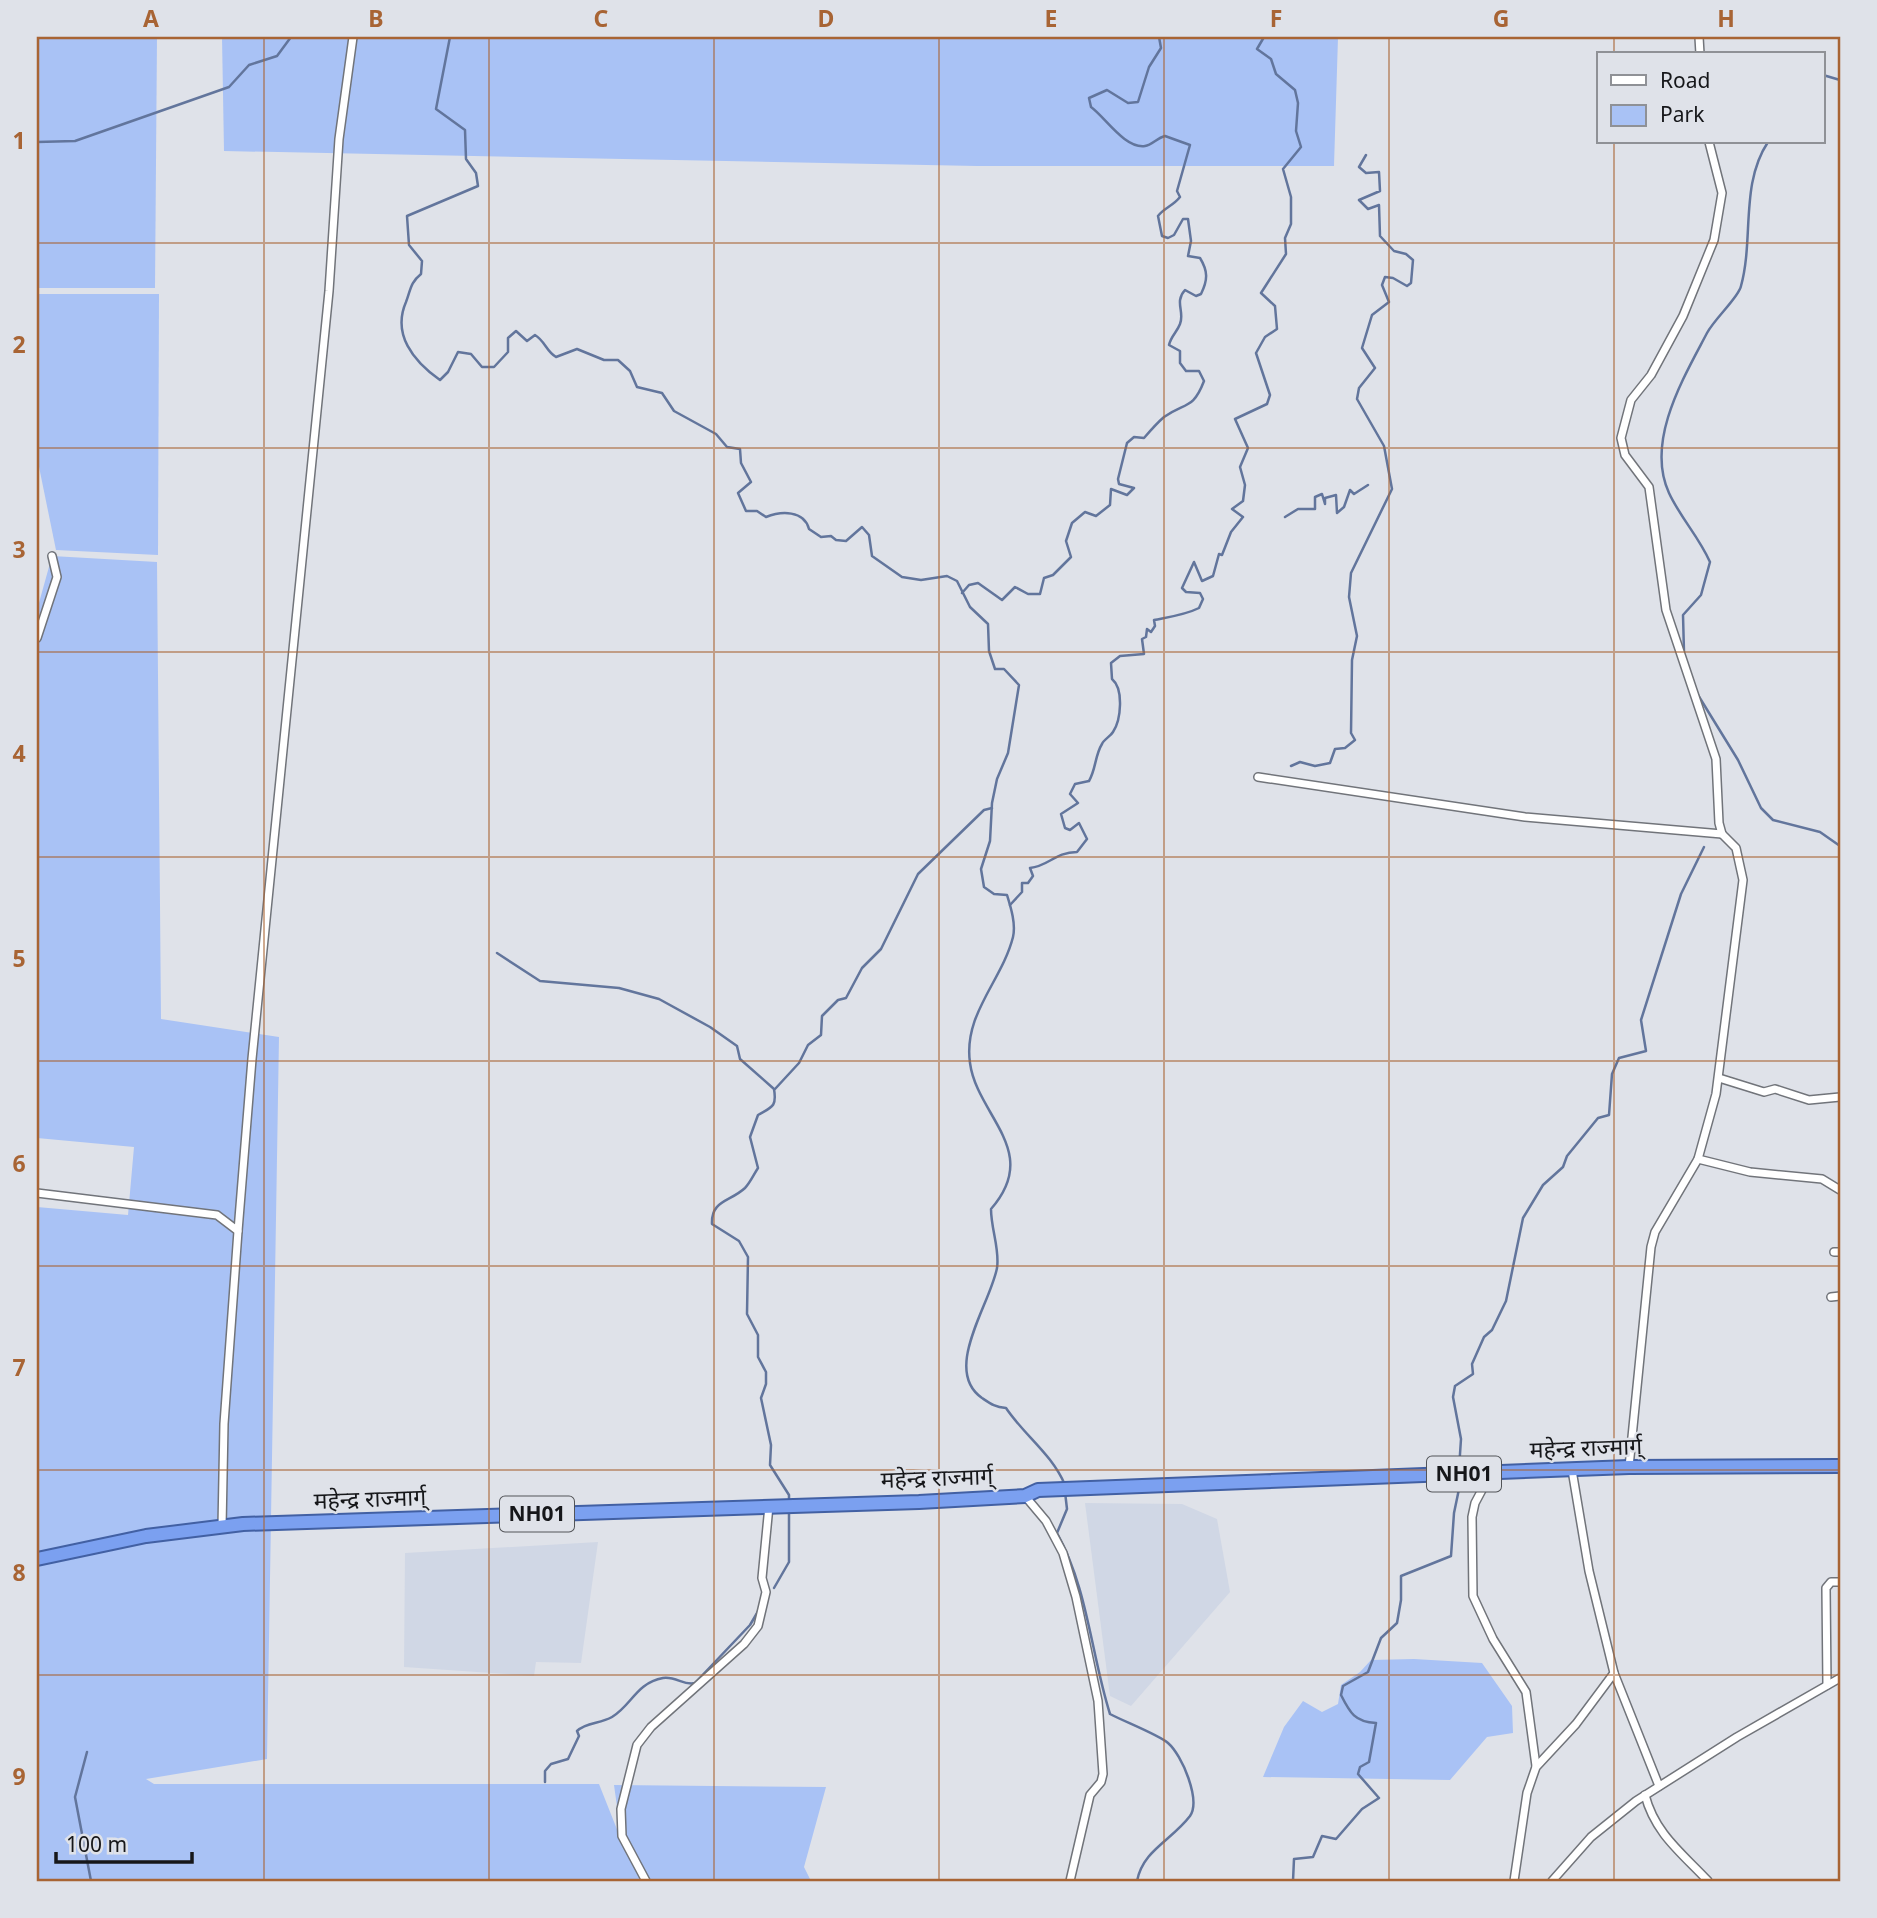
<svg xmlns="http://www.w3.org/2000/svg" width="1877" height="1918" viewBox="0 0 1877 1918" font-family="'Noto Sans','Noto Sans Devanagari',sans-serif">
<rect width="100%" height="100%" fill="#dfe2e9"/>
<g fill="#d0d7e5">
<path d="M 1085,1503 L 1182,1504 L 1217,1519 L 1230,1592 L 1131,1706 L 1110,1696 Z"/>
<path d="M 598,1542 L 581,1663 L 536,1662 L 534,1676 L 404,1667 L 405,1553 Z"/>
</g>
<g fill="#a9c2f5">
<path d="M 37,37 L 157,37 L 155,288 L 37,288 Z"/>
<path d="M 222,37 L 1338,37 L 1334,166 L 977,166 L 224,151 Z"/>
<path d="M 37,294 L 159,294 L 158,555 L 56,550 L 37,457 Z"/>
<path d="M 52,556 L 157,562 L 161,1019 L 279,1037 L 267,1759 L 146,1779 L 154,1784 L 599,1784 L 622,1842 L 614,1785 L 826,1787 L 804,1867 L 811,1881 L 37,1881 L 37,1207 L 128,1215 L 134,1147 L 37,1138 L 37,610 Z"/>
<path d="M 1414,1659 L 1482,1663 L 1512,1706 L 1513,1733 L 1487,1737 L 1450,1780 L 1263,1777 L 1284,1727 L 1303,1701 L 1322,1712 L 1338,1704 L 1341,1685 L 1360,1672 L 1371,1660 Z"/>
</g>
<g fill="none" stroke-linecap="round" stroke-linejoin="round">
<g stroke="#62759c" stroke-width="2.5">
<path d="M 450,37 L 436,109 L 465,130 L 466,159 L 476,173 L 478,186 L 407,216 L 409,245 L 422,261 L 421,274 C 410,283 411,289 406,302 C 392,334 413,361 440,380 L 448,372 L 458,352 L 471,354 L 482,367 L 494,367 L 508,352 L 508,338 L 516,331 L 527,341 L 535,335 C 545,341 546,351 556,357 L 577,349 L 604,360 L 618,360 L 630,371 L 637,387 L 662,393 L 674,411 L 716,434 L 727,447 L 740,449 L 741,463 L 751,482 L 738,493 L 746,511 L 757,511 L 766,517 C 781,511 804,510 809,529 L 821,537 L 831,536 L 836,540 L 846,541 L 862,527 L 869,535 L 872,556 L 902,577 L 921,580 L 947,576 L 957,581 L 970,607 L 988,624 L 989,651 L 995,669 L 1004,669 L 1019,685 L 1008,753 L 997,779 L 992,803 L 990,841 L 981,869 L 984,887 L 994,894 L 1007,895 C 1011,908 1016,924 1013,937 C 1002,981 963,1014 970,1063 C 977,1116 1042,1151 991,1209 C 991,1229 1000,1250 997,1268 C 990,1305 942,1370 982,1398 C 991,1404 995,1407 1006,1408 C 1024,1435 1052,1454 1065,1485"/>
<path d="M 1823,75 L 1840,80"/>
<path d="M 37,142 L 75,141 L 229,87 L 249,65 L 277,56 L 291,37"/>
<path d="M 1285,517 L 1298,509 L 1315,509 L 1315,497 L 1322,494 L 1325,504 L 1325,498 L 1336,495 L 1337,513 L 1344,507 L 1350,490 L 1354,494 L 1368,485"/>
<path d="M 962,593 L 969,585 L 978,583 L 1002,600 L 1015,587 L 1028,594 L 1040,594 L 1044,578 L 1053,575 L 1071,557 L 1066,541 L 1072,523 L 1085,512 L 1096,516 L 1110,505 L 1111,489 L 1127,495 L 1134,488 L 1119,484 L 1118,479 L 1127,443 L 1134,437 L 1144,438 C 1150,431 1157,423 1164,417 C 1185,402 1193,410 1204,381 L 1199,371 L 1186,371 L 1180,363 L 1180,351 L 1169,345 C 1171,336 1177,332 1180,324 C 1185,312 1174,302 1185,290 L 1196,296 L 1201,294 C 1208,280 1208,271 1200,258 L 1188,256 L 1191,241 L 1188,219 L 1183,219 L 1174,235 L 1168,238 L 1162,236 L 1158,216 C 1164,208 1173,206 1180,197 L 1177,191 L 1190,145 L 1165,136 C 1157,138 1152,145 1145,146 C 1125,149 1105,117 1091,107 L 1089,98 L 1107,90 L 1128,103 L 1138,102 L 1149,67 L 1161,48 L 1159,37"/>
<path d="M 1684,652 L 1683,615 L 1701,595 L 1710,562 C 1699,537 1680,517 1669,493 C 1645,441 1684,377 1707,333 C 1715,318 1739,297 1741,286 C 1754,239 1740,184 1768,142"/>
<path d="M 1698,695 L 1738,760 L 1761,808 L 1773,820 L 1820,832 L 1840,846"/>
<path d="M 1291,766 L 1300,762 L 1315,766 L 1330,763 L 1335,749 L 1345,748 L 1355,740 L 1351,733 L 1352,660 L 1357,636 L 1349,597 L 1351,573 L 1392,489 L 1384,446 L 1357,399 L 1359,388 L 1375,368 L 1362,348 L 1372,315 L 1389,302 L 1382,285 L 1385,277 L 1393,278 L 1407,286 L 1411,283 L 1413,260 L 1406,254 L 1394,251 L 1380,236 L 1379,205 L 1368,209 L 1359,200 L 1380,191 L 1379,172 L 1366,173 L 1359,167 L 1366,155"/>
<path d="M 1010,905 L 1022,892 L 1022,883 L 1028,883 L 1033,876 L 1030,868 C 1049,866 1055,852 1077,852 L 1087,839 L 1079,823 L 1070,830 L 1065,828 L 1061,814 L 1078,803 L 1070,794 L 1075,784 L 1089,781 C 1096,769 1095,755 1102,744 C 1104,739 1110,737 1113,732 C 1121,720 1124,689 1112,679 L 1111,663 L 1120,656 L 1144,654 L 1142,639 L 1146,637 L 1147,629 L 1151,632 L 1155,626 L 1154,620 C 1169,617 1185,615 1199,608 L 1203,599 L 1200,593 L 1186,592 L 1182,588 L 1194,562 L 1202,581 L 1213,576 L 1219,554 L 1222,555 L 1231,532 L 1243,517 L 1232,509 L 1243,501 L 1245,485 L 1240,467 L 1248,448 L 1235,419 L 1267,404 L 1270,395 L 1256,353 L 1265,337 L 1277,329 L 1275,306 L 1261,293 L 1286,254 L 1285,238 L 1291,224 L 1291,197 L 1283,169 L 1301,147 L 1296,131 L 1298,103 L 1295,90 L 1276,74 L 1271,59 L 1257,49 L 1264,37"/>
<path d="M 497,953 L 540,981 L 619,988 L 659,999 L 710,1027 L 737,1046 L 740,1059 L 774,1089 C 777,1107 772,1107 758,1115 L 750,1137 L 758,1168 C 754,1174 750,1183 745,1188 C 730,1202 711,1200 712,1224 L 739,1241 L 748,1257 L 747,1314 L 758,1335 L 758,1357 L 766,1372 L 766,1384 L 761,1398 L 771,1445 L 770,1465 L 789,1495 L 789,1501"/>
<path d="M 775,1089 L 799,1063 L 808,1045 L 821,1035 L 822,1016 L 838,1000 L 846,998 L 862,968 L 881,949 L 918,874 L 984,810 L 992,808"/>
<path d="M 1459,1469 L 1461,1439 L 1453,1397 L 1455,1386 L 1473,1374 L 1472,1364 L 1484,1337 L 1492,1330 L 1506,1301 L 1523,1218 L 1543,1185 L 1563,1167 L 1567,1156 L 1598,1118 L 1609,1115 L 1612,1074 L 1619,1058 L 1646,1051 L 1641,1020 L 1681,894 L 1704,847"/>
<path d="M 1065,1492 L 1067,1509 L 1057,1533 C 1088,1589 1091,1654 1110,1714 C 1123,1721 1159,1735 1168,1743 C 1182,1755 1201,1800 1190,1816 C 1171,1841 1143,1850 1137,1881"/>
<path d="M 774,1588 L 789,1562 L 789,1511"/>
<path d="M 87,1752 L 75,1797 L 91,1881"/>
<path d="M 545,1782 L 545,1771 L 551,1764 L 568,1759 L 579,1736 L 577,1731 C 586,1722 600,1724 612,1717 C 632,1705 636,1683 663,1678 C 676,1676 684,1686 695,1683 L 750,1625 L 760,1608"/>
<path d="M 1293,1881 L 1294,1859 L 1313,1857 L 1322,1836 L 1336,1839 L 1362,1809 L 1379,1798 L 1358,1774 L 1360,1767 L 1369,1762 L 1376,1723 C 1355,1722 1350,1713 1341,1695 L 1343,1686 L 1368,1672 L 1381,1638 L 1397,1623 L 1401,1600 L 1401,1576 L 1451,1556 L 1454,1513 L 1459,1489"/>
</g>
<g stroke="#71747a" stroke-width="10">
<g id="minor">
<path d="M 1699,37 L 1700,54"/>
<path d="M 37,638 L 57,577 L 52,556"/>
<path d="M 1258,777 L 1525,817 L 1722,834"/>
<path d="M 1719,1078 L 1764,1092 L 1775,1089 L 1809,1100 L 1840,1097"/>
<path d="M 1698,1159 L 1750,1172 L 1822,1179 L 1840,1190"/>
<path d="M 37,1193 L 217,1215 L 238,1231 L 224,1424 L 222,1527"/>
<path d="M 238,1231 L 252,1059 L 329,291 L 339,139 L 353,37"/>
<path d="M 1834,1252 L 1840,1252"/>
<path d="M 1831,1297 L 1840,1296"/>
<path d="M 1629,1467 L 1651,1247 L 1655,1232 L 1698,1159 L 1716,1094 L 1743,880 L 1736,848 L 1722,834 L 1719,823 L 1716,759 L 1666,610 L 1649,487 L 1625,455 L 1621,438 L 1631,400 L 1651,375 L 1683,316 L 1714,240 L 1722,193 L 1709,142"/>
<path d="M 1491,1473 L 1475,1503 L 1472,1517 L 1473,1596 L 1493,1639 L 1526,1692 L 1536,1766"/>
<path d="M 1025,1496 L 1046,1521 L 1063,1553 L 1076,1597 L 1098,1701 L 1103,1774 L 1101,1782 L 1090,1795 L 1070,1881"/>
<path d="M 1614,1673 L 1659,1786"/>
<path d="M 1827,1685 L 1826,1588 L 1831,1582 L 1840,1582"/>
<path d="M 1645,1795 C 1655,1834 1683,1854 1708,1881"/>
<path d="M 646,1881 L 622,1836 L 621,1809 L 637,1745 L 651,1727 L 744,1644 L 758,1626 L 766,1592 L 762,1578 L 769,1506"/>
<path d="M 1514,1881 L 1527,1793 L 1536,1767 L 1576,1724 L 1614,1673 L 1589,1571 L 1572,1470"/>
<path d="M 1552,1881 L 1591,1837 L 1636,1801 L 1737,1737 L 1840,1678"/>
</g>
</g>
<g stroke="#4260a3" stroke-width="16">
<path id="trunk" d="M 37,1559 L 146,1536 L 243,1524 L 919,1502 L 1025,1496 L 1038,1490 L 1629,1467 L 1840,1466"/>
</g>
<use href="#minor" stroke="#fff" stroke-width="7"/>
<use href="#trunk" stroke="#7ba0f0" stroke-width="12"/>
</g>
<path fill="none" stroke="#a86434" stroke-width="2" stroke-opacity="0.55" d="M 264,37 L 264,1881M 489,37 L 489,1881M 714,37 L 714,1881M 939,37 L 939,1881M 1164,37 L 1164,1881M 1389,37 L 1389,1881M 1614,37 L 1614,54M 1614,142 L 1614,1881M 37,243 L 1840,243M 37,448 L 1840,448M 37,652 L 1840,652M 37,857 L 1840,857M 37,1061 L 1840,1061M 37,1266 L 1840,1266M 37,1470 L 1840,1470M 37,1675 L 1840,1675"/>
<g text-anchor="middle" stroke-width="5" stroke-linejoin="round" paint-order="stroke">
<g fill="#dfe2e9" stroke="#525458" stroke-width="2">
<rect x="1427" y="1456.5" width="74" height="35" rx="5"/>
<rect x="500" y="1496.5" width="74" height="35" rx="5"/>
</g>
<g font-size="21" font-weight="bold" fill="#16171a">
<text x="1464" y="1481">NH01</text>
<text x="537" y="1521">NH01</text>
</g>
<g font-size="23" fill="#16171a" stroke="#dfe2e9">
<text transform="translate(1586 1448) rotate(-2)" y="8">महेन्द्र राज्मार्ग्</text>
<text transform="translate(937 1478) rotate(-2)" y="8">महेन्द्र राज्मार्ग्</text>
<text transform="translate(370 1499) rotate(-2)" y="8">महेन्द्र राज्मार्ग्</text>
</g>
</g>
<rect width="1877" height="1918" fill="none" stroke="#dfe2e9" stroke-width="77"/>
<rect x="1597" y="52" width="228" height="91" fill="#dfe2e9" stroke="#8f9196" stroke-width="2"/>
<rect x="1611" y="75" width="35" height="10" fill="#ffffff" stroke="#8f9196" stroke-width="2"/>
<text x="1660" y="88" font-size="21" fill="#16171a">Road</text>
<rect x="1611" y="105" width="35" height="21" fill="#a9c2f5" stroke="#8f9196" stroke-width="2"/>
<text x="1660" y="122" font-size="21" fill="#16171a">Park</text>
<path d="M56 1852v10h136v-10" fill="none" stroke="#16171a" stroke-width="3.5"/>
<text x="66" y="1852" font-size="21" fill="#16171a" stroke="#dfe2e9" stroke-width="5" paint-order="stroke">100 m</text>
<rect x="38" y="38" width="1801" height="1842" fill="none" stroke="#a86434" stroke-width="2.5"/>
<g font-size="23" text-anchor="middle" font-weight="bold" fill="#a86434">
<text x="151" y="27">A</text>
<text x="376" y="27">B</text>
<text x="601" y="27">C</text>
<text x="826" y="27">D</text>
<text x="1051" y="27">E</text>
<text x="1276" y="27">F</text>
<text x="1501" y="27">G</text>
<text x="1726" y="27">H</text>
<text x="19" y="149">1</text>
<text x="19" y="353">2</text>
<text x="19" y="558">3</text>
<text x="19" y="762">4</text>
<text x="19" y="967">5</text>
<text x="19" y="1172">6</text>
<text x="19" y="1376">7</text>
<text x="19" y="1581">8</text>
<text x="19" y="1785">9</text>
</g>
</svg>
